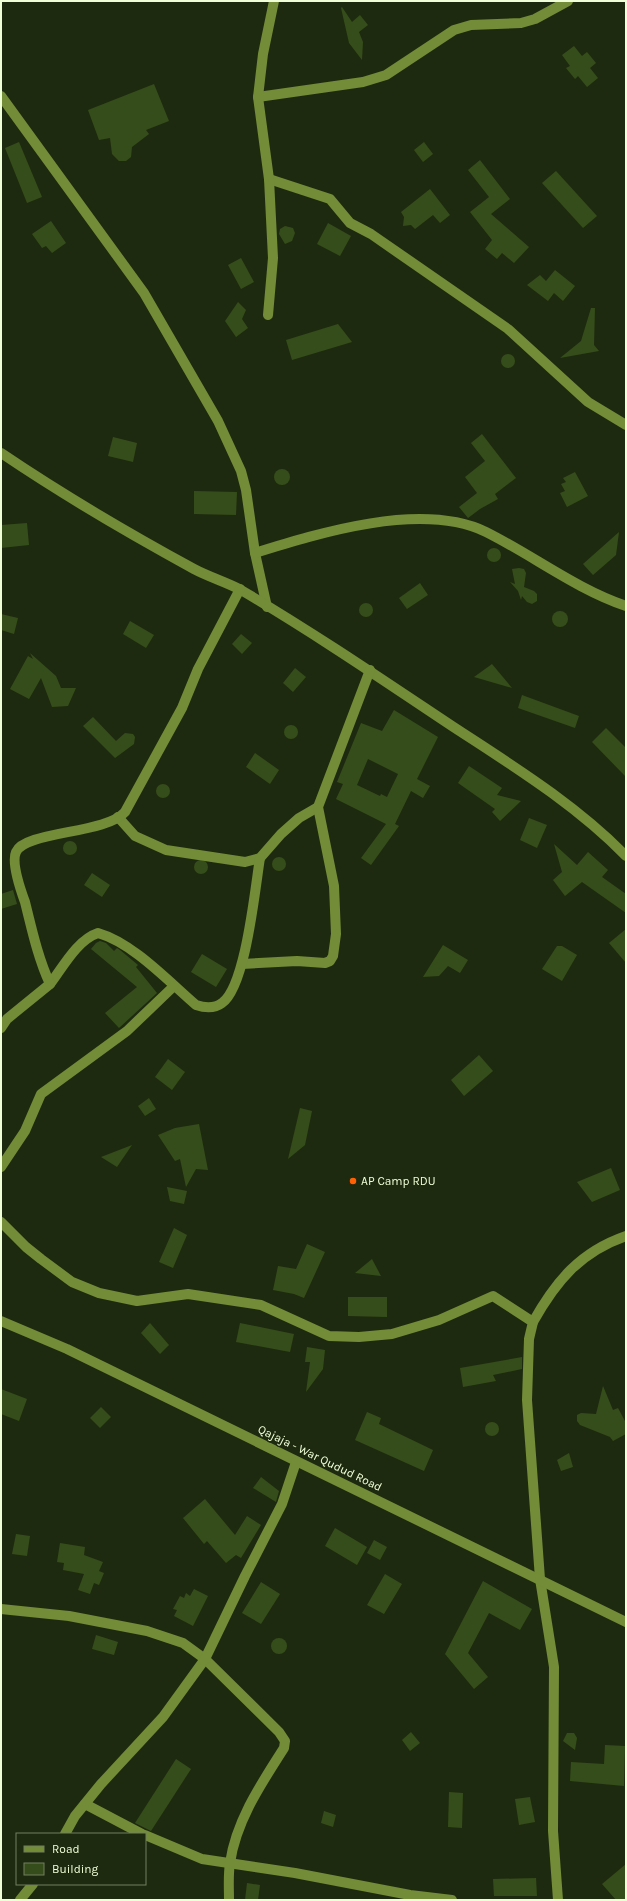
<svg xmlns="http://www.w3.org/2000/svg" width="627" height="1901" viewBox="0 0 627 1901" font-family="Karla,sans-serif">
<rect width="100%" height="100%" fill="#1e2a0f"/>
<g fill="#354d1a" fill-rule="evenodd">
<path d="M 342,7 L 352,22 L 360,15 L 368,25 L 359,32 L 363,42 L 362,60 L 349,43 L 341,8 Z"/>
<path d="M 574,46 L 582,56 L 587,52 L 596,63 L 590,68 L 598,78 L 587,87 L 578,76 L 575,79 L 566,68 L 570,66 L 562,55 Z"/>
<path d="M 154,84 L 169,121 L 146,130 L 149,134 L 132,147 L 131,157 L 126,161 L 119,161 L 112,154 L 110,138 L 99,140 L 88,110 Z"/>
<path d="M 19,142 L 42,197 L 27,203 L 5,148 Z"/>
<path d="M 424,142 L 433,154 L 423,162 L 414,150 Z"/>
<path d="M 480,160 L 510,199 L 491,214 L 529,247 L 514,263 L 502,253 L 497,259 L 485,249 L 492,240 L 470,212 L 489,197 L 468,170 Z"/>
<path d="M 556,171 L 597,216 L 583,228 L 542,183 Z"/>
<path d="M 430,189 L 450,215 L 440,223 L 433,215 L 415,229 L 411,225 L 403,226 L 404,217 L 401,212 Z"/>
<path d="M 51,221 L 66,243 L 52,253 L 46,246 L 42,248 L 32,234 Z"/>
<path d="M 328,223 L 351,236 L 340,256 L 317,244 Z"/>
<path d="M 285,226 L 293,228 L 295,233 L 292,241 L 285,244 L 279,234 L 280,229 Z"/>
<path d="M 241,258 L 254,282 L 241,289 L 228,265 Z"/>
<path d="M 555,270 L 575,286 L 563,301 L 554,293 L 548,301 L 527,285 L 540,275 L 546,281 Z"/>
<path d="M 238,302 L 246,310 L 242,319 L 248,328 L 236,337 L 225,321 Z"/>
<path d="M 591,308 L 595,308 L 594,345 L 599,351 L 560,358 L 581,341 Z"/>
<path d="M 338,324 L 352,342 L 292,360 L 286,340 Z"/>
<circle cx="508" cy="361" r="7"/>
<path d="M 482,434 L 516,478 L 495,494 L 498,499 L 480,509 L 468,518 L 459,507 L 477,493 L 465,477 L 485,461 L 471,443 Z"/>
<path d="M 113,437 L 137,443 L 133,462 L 108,456 Z"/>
<circle cx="282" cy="477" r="8"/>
<path d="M 575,472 L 588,496 L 567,507 L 560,493 L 565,491 L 561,484 L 566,482 L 563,478 Z"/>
<path d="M 194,491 L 237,492 L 236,515 L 194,514 Z"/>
<path d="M 27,523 L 29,545 L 1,548 L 1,525 Z"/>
<path d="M 619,532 L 616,555 L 593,575 L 583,564 Z"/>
<circle cx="494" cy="555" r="7"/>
<path d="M 519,568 L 524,569 L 526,573 L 524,587 L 534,591 L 537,594 L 537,601 L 532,604 L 527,602 L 522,596 L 521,600 L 518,591 L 510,582 L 515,584 L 512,569 Z"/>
<path d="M 420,583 L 428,595 L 407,609 L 399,598 Z"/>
<circle cx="366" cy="610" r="7"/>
<circle cx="560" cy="619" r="8"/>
<path d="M 1,614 L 18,618 L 14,634 L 1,630 Z"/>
<path d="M 130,621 L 154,635 L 146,648 L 123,634 Z"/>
<path d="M 241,634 L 252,643 L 242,654 L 232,644 Z"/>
<path d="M 30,653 L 56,676 L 61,688 L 76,688 L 68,706 L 52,707 L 41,678 L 29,699 L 10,689 L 28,656 L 33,659 Z"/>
<path d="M 492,664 L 512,688 L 474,677 Z"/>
<path d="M 295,668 L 306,677 L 293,692 L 283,683 Z"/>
<path d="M 522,695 L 579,716 L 575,728 L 518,708 Z"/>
<path d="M 394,710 L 438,737 L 417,779 L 430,786 L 423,798 L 411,791 L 395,824 L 399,826 L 371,865 L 361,858 L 386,824 L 336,799 L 343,784 L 337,782 L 361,723 L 382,731 ZM 368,759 L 398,774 L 387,797 L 381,794 L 380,796 L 357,785 Z"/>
<path d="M 93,717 L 116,741 L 125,733 L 133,734 L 135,737 L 134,744 L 115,758 L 83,726 Z"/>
<circle cx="291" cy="732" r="7"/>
<path d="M 606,728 L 626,748 L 626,777 L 592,742 Z"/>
<path d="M 255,753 L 279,770 L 270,784 L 246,767 Z"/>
<path d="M 469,766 L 502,788 L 497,795 L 521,801 L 500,821 L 492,812 L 495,809 L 458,783 Z"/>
<circle cx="163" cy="791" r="7"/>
<path d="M 529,818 L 547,825 L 537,848 L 520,840 Z"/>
<circle cx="70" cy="848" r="7"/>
<path d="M 554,844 L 577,865 L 588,852 L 608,870 L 602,877 L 626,894 L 626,913 L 582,882 L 565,896 L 553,880 L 562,872 Z"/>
<circle cx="279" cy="864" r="7"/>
<circle cx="201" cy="867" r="7"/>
<path d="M 92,873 L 110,885 L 102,897 L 84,885 Z"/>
<path d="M 13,890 L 17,904 L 1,909 L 1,894 Z"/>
<path d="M 626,929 L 626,963 L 609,943 Z"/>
<path d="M 100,941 L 106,943 L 114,951 L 117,948 L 120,950 L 138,965 L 136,967 L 157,993 L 119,1028 L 105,1013 L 137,987 L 91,949 L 96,943 Z"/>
<path d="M 443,945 L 468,960 L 460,973 L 448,966 L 439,976 L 423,977 Z"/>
<path d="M 557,946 L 562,946 L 577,955 L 562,981 L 542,969 Z"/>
<path d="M 202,954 L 227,969 L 216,987 L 191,972 Z"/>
<path d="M 479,1055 L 493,1071 L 464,1096 L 451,1080 Z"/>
<path d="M 168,1059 L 185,1072 L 172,1090 L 155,1077 Z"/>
<path d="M 149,1098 L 156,1109 L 145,1116 L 138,1106 Z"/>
<path d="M 300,1108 L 312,1111 L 305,1145 L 288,1159 Z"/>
<path d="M 199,1124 L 208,1170 L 196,1169 L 186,1187 L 180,1159 L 175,1161 L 158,1135 L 175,1128 Z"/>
<path d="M 132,1145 L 117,1167 L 101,1157 Z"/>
<path d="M 611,1168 L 620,1190 L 592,1202 L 577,1182 Z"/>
<path d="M 167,1187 L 187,1191 L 184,1204 L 170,1201 Z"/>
<path d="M 174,1228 L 187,1235 L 173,1268 L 159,1262 Z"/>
<path d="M 307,1244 L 325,1252 L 304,1298 L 294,1294 L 273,1290 L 278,1266 L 296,1269 Z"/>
<path d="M 372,1259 L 381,1276 L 355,1273 Z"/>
<path d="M 348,1297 L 387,1297 L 387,1317 L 348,1316 Z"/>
<path d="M 150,1323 L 169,1345 L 160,1354 L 141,1333 Z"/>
<path d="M 240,1323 L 294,1334 L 290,1352 L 236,1342 Z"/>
<path d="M 307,1347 L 325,1350 L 323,1369 L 306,1392 L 310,1362 L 305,1362 Z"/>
<path d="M 522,1357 L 522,1369 L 493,1375 L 496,1381 L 463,1387 L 460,1368 Z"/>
<path d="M 603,1386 L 613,1410 L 618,1408 L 626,1423 L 626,1434 L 613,1441 L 610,1437 L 580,1425 L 577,1421 L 577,1415 L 581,1413 L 596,1414 Z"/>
<path d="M 1,1389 L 27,1399 L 19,1421 L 1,1414 Z"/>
<path d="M 101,1407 L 111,1417 L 100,1428 L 90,1418 Z"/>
<path d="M 367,1412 L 381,1418 L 379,1424 L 433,1450 L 424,1471 L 355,1440 Z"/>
<circle cx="492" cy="1429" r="7"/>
<path d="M 569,1453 L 573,1467 L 561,1471 L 557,1460 Z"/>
<path d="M 261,1477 L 279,1491 L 276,1502 L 253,1488 Z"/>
<path d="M 205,1499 L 235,1535 L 247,1516 L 261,1525 L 241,1558 L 236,1555 L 226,1563 L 207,1541 L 204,1544 L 183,1518 Z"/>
<path d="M 335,1528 L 367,1547 L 357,1565 L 325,1546 Z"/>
<path d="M 16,1534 L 30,1536 L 27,1556 L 12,1554 Z"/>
<path d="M 374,1540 L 387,1547 L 380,1560 L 367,1553 Z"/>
<path d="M 60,1543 L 85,1547 L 84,1555 L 103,1562 L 99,1571 L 104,1573 L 99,1585 L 94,1583 L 90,1594 L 78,1590 L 84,1574 L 63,1570 L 64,1563 L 57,1562 Z"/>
<path d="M 385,1574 L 402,1584 L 384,1614 L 367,1605 Z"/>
<path d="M 483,1581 L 532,1609 L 520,1630 L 489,1613 L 468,1653 L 488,1677 L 474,1689 L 445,1654 Z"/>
<path d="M 261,1582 L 280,1594 L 261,1624 L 242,1613 Z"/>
<path d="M 194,1589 L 208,1596 L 193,1626 L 174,1616 L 177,1610 L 173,1609 L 180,1596 L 184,1598 L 186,1593 L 190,1596 Z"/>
<path d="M 96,1635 L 118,1642 L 114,1655 L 92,1649 Z"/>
<circle cx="279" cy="1646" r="8"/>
<path d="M 411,1732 L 420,1743 L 410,1751 L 402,1740 Z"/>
<path d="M 567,1733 L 574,1733 L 577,1738 L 575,1750 L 563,1741 Z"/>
<path d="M 605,1745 L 625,1746 L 624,1786 L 570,1781 L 571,1762 L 604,1764 Z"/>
<path d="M 176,1759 L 191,1769 L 151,1831 L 135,1823 Z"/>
<path d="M 449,1792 L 463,1793 L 462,1828 L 448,1827 Z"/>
<path d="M 530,1797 L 535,1822 L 519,1825 L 515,1799 Z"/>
<path d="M 324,1811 L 336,1815 L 333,1827 L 321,1823 Z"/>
<path d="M 626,1864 L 626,1900 L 616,1900 L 602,1884 Z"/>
<path d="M 536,1878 L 537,1896 L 494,1896 L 493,1879 Z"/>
<path d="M 247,1883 L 260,1885 L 258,1900 L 245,1900 Z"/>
</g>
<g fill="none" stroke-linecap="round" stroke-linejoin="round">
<g stroke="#728c38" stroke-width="10">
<path d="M 1,96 L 144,293 L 218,421 L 241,471 L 246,490 L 255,553 L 267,607"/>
<path d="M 258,97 L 363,82 L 386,75 L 454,30 L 471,25 L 521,23 L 535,19 L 568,1"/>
<path d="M 269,179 L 330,199 L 350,223 L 371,234 L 508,329 L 588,402 L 626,425"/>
<path d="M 268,315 L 273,258 L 269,179 L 258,97 L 263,54 L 274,1"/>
<path d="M 1,453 C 63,495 128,533 194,569 C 209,577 226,582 241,590 C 314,633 383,680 452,726 C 513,766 575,804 626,856"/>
<path d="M 255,553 C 319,533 422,501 486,532 C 534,556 576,589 626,606"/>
<path d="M 118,817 L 135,836 L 166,850 L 245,862 L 260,858 L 281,834 L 299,818 L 318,807"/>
<path d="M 242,964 L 297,961 L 325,963 L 330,961 L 333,956 L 336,934 L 334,886 L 318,807 L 370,670"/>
<path d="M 50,984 C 63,967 77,940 98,933 C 133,943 168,981 196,1005 C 205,1008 214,1009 222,1003 C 246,986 255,888 260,858"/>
<path d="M 1,1028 L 7,1019 L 50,984 C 38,958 32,930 25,902 C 21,891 11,863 16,852 C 25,831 106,834 125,812 L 182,708 L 198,669 L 240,589"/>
<path d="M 1,1167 L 25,1131 L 41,1094 L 127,1031 L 174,986"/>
<path d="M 1,1222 L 26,1247 L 41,1259 L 72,1282 L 99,1293 L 137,1301 L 188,1294 L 261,1305 L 329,1336 L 359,1337 L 392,1334 L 439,1320 L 493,1296 L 533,1322 L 529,1339 L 527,1400 L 540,1579 L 554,1667 L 553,1831 L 558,1900"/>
<path d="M 1,1321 L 67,1349 L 626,1622"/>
<path d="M 533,1322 C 556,1281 580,1252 626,1236"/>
<path d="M 1,1609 L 69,1616 L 147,1631 L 183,1643 L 205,1659 L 279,1732 L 285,1741 L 284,1748 C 261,1784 236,1821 230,1863 C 228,1875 229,1888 229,1900"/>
<path d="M 85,1804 L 142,1834"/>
<path d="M 65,1834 L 75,1816 L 101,1784 L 163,1717 L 205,1659 L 245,1576 L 282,1504 L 296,1462"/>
<path d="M 145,1835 L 202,1859 L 295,1873 L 410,1895 L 452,1900"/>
<path d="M 20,1900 L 33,1884"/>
</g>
</g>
<circle fill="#ff6104" stroke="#1e2a0f" stroke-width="1.5" cx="353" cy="1181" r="4"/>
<g text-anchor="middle" stroke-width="3" stroke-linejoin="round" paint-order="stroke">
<g font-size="12" fill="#f0ffd8" stroke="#1e2a0f" text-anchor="start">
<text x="361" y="1185">AP Camp RDU</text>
</g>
<g font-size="12" fill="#f0ffd8" stroke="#1e2a0f">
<text transform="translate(320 1458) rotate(26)" y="4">Qajaja - War Qudud Road</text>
</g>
</g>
<rect width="627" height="1901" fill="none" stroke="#f0ffd8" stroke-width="4"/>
<rect x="16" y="1833" width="130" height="52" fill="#1e2a0f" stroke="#727f5f"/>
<rect x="24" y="1846" width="20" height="6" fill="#728c38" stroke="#727f5f"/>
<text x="52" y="1853" font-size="12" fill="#f0ffd8">Road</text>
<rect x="24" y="1863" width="20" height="12" fill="#354d1a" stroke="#727f5f"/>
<text x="52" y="1873" font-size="12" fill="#f0ffd8">Building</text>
</svg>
